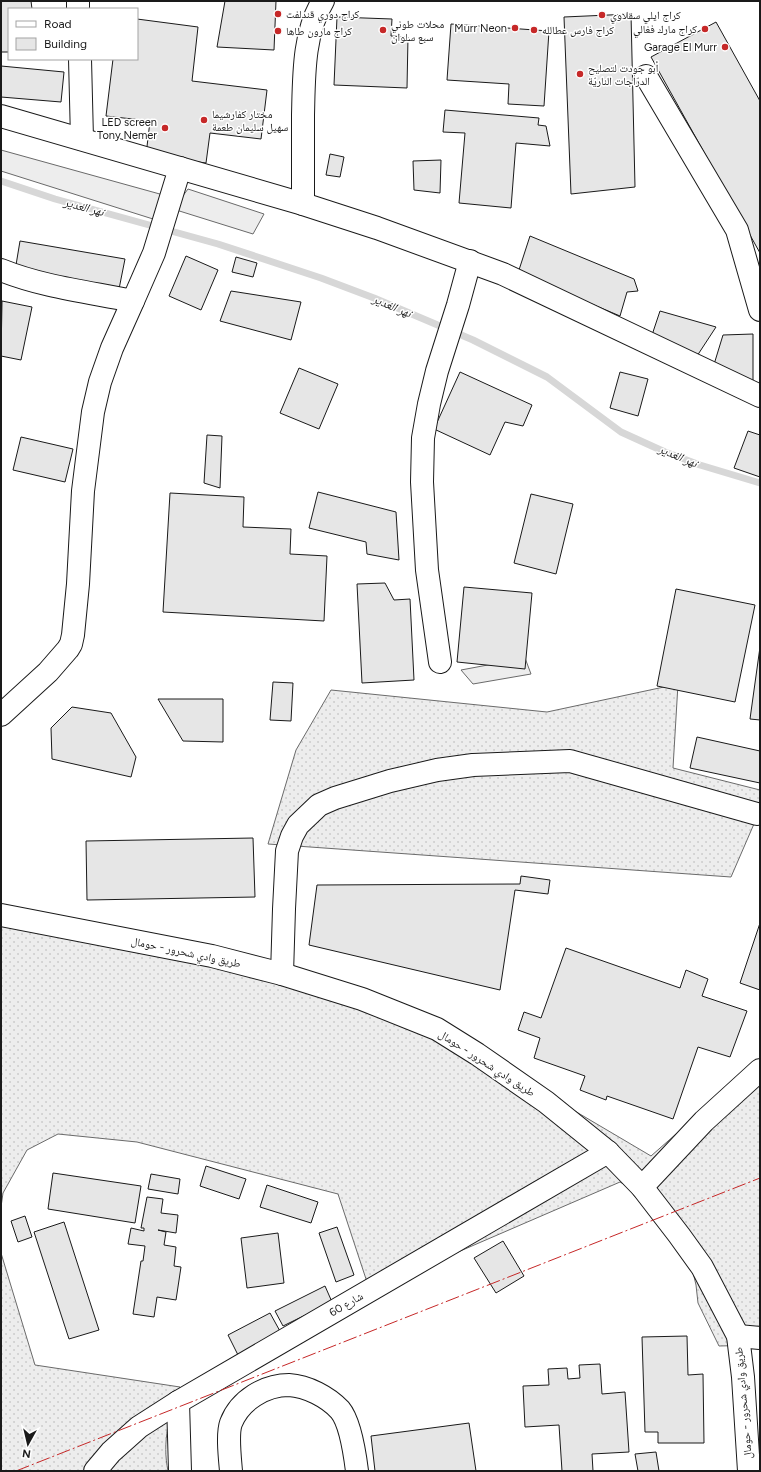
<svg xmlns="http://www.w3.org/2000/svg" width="761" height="1472" viewBox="0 0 761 1472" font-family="Figtree,'Noto Naskh Arabic',sans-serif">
<defs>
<pattern id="grass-dots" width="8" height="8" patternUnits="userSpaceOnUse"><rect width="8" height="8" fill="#ededed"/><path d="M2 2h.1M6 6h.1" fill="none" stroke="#cbcbcb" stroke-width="1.8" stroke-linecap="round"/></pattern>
</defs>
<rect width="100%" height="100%" fill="#fff"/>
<g fill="url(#grass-dots)" stroke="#6a6a6a">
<path d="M 678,684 L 673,768 L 760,790 L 760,810 L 731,877 L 268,844 L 296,750 L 331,690 L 547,712 Z"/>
<path d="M 1,907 L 247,958 L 446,1035 L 651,1156 L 760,1060 L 760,1345 L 719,1346 L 698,1303 L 696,1285 L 692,1268 L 637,1192 L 620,1182 L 451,1255 L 367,1282 L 338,1194 L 137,1142 L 58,1134 L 27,1150 L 3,1193 L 1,1207 Z"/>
<path d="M 1,1253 L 35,1365 L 180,1387 C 169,1414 162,1442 168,1471 L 1,1471 Z"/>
</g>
<g fill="#ededed" stroke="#6a6a6a">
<path d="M 1,150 L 167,196 L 153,219 L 1,171 Z"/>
<path d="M 188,189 L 264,214 L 253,234 L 173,209 Z"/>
<path d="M 525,658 L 531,674 L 473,684 L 461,670 Z"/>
</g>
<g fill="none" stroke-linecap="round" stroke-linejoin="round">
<path stroke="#d7d7d7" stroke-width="7" d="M 1,181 L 55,199 L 218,244 L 321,278 L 374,298 L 473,340 L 547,377 L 621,432 L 665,452 L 700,465 L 760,483"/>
</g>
<g fill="#e6e6e6" stroke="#1a1a1a">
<path d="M 1,1 L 31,1 L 32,9 L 9,9 L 9,52 L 1,52 Z"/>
<path d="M 225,1 L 276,1 L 274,50 L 217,47 Z"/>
<path d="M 631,14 L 635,187 L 571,194 L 564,17 Z"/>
<path d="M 337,17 L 392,19 L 391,36 L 408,37 L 407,88 L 334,85 Z"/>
<path d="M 137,19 L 198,27 L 192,81 L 267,90 L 261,139 L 210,133 L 206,163 L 146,155 L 150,121 L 106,116 L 113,59 L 137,59 Z"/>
<path d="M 716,22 L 760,101 L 760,253 L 651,57 Z"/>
<path d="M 451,24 L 549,31 L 544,106 L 508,104 L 509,84 L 447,80 Z"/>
<path d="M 1,66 L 64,72 L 61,102 L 1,97 Z"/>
<path d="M 445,110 L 539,118 L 538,125 L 546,126 L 550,146 L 516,143 L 511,208 L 459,203 L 465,133 L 443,132 Z"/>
<path d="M 330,154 L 344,157 L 340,177 L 326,175 Z"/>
<path d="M 441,160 L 440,193 L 414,190 L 413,161 Z"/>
<path d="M 530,236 L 634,279 L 638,291 L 627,292 L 620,316 L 518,273 Z"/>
<path d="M 20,241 L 125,259 L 119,289 L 15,271 Z"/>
<path d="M 186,256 L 218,270 L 201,310 L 169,296 Z"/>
<path d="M 236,257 L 257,263 L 253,277 L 232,272 Z"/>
<path d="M 231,291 L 301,302 L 291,340 L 220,321 Z"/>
<path d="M 2,301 L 32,307 L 21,360 L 1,356 Z"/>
<path d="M 660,311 L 716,327 L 697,356 L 651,338 Z"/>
<path d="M 753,334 L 753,383 L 712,371 L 723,335 Z"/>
<path d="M 299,368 L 338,384 L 319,429 L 280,413 Z"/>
<path d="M 460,372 L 532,405 L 523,426 L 505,422 L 490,455 L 434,429 Z"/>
<path d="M 620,372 L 648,379 L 638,416 L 610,408 Z"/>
<path d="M 748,431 L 760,435 L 760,477 L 734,468 Z"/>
<path d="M 207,435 L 222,436 L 220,488 L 204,483 Z"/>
<path d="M 21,437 L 73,449 L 65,482 L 13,470 Z"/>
<path d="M 318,492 L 396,512 L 399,560 L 367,554 L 366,542 L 309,528 Z"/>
<path d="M 170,493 L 244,497 L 243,527 L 291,529 L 290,554 L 327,556 L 324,621 L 163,612 Z"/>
<path d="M 531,494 L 573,504 L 556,574 L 514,563 Z"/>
<path d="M 385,583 L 394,600 L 410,599 L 414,680 L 362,683 L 357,584 Z"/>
<path d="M 464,587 L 532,593 L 525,669 L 457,662 Z"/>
<path d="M 676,589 L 755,605 L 735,702 L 657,686 Z"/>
<path d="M 760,647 L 760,720 L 750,719 Z"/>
<path d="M 273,682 L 293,683 L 291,721 L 270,720 Z"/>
<path d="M 158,699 L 223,699 L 223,742 L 183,741 Z"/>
<path d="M 72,707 L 111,713 L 136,757 L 131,777 L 52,759 L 51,728 Z"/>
<path d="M 697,737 L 760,751 L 760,783 L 690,768 Z"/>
<path d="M 253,838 L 255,897 L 87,900 L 86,841 Z"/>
<path d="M 521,876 L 550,880 L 548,894 L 515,890 L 500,990 L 309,945 L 317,885 L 520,884 Z"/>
<path d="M 760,923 L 760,990 L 740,983 Z"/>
<path d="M 566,948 L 680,988 L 686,970 L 708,979 L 702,996 L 747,1011 L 730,1057 L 698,1047 L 673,1119 L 607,1096 L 606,1100 L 580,1090 L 585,1076 L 534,1058 L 540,1038 L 518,1030 L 524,1012 L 541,1018 Z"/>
<path d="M 206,1166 L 246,1179 L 239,1199 L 200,1186 Z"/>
<path d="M 53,1173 L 141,1186 L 135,1223 L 48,1209 Z"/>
<path d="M 151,1174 L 180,1179 L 178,1194 L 148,1189 Z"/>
<path d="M 267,1185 L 318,1202 L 311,1223 L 260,1207 Z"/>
<path d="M 147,1197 L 163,1199 L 161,1213 L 178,1215 L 176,1233 L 158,1230 L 166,1232 L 164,1245 L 176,1247 L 174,1266 L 181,1267 L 176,1300 L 157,1297 L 154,1317 L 133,1314 L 141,1261 L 143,1261 L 145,1246 L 128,1244 L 131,1228 L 144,1231 L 144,1228 L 141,1228 Z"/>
<path d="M 25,1216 L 32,1237 L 18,1242 L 11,1221 Z"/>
<path d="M 64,1222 L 99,1330 L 69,1339 L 34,1232 Z"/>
<path d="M 337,1227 L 354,1275 L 336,1282 L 319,1233 Z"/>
<path d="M 278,1233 L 284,1283 L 247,1288 L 241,1238 Z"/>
<path d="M 503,1241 L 524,1276 L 496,1293 L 474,1258 Z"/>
<path d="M 325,1286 L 332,1302 L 283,1326 L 275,1311 Z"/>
<path d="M 270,1313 L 281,1333 L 238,1355 L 228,1335 Z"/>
<path d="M 687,1336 L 688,1375 L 703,1374 L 704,1443 L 658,1443 L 658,1432 L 645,1432 L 642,1337 Z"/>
<path d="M 600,1364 L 602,1394 L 625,1392 L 629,1452 L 592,1454 L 593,1471 L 562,1471 L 559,1425 L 525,1427 L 523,1386 L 549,1385 L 548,1369 L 567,1368 L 568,1379 L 580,1378 L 579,1365 Z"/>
<path d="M 469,1423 L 476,1471 L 375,1471 L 371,1436 Z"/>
<path d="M 656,1452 L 659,1471 L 638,1471 L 635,1454 Z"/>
</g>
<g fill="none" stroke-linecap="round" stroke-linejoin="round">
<g stroke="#1a1a1a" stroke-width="24">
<g id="minor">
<path d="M 78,1 L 78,9"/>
<path d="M 80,59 L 82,139"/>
<path d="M 646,76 L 737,230 L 760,310"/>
<path d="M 1,116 L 303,204 L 377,228 L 503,274 L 760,396"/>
<path d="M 303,204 C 303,174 303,144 303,115 C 304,78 303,33 323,1"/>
<path d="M 1,270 C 43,287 89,292 133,301 L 154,253 L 180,168"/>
<path d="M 440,662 L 427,570 L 422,482 L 423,438 L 429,404 L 437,371 L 458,305 L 470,261"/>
<path d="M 1,715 L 48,672 L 68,649 L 71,644 L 73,635 L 78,584 L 83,491 L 93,412 L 100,382 L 112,348 L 133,301"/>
<path d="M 282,974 L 284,909 L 287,851 L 292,836 L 298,825 L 319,805 L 335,798 L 390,781 L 437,770 L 473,765 L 570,761 L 757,814"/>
<path d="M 642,1187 L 704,1121 L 760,1070"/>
<path d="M 738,1336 L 760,1338"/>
<path d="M 178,1402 L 180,1471"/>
<path d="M 95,1471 L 111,1452 L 139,1427 L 178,1402 L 608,1152"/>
<path d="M 231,1471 C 230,1459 227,1434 231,1423 C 240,1400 265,1385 289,1385 C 307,1386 328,1397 340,1410 C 350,1422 355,1455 357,1471"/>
</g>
</g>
<g stroke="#1a1a1a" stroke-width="24">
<path id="major" d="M 1,915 L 212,956 L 282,974 L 362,999 L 437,1029 L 477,1054 L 546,1102 L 608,1152 L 642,1187 L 679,1235 L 702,1267 L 738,1336 L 743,1377 L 749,1471"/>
</g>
<use href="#minor" stroke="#fff" stroke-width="22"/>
<use href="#major" stroke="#fff" stroke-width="22"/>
<path stroke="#c62828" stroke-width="1" stroke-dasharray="14 3 2 3" stroke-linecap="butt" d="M 16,1471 L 760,1178"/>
</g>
<g fill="#c62828" stroke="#fff" stroke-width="1.5">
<circle cx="278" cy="14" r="4"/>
<circle cx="602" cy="15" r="4"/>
<circle cx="515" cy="28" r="4"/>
<circle cx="705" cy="29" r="4"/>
<circle cx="383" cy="30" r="4"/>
<circle cx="534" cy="30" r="4"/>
<circle cx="278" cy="31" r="4"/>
<circle cx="725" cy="47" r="4"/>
<circle cx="580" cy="74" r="4"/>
<circle cx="204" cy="120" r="4"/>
<circle cx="165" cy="128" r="4"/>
</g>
<g text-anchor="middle" stroke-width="3" stroke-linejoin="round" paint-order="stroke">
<g font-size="11" fill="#1a1a1a" stroke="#fff" text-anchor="start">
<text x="286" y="18">كراج دوري قندلفت</text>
<text x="610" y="19">كراج ايلي سقلاوي</text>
<text x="391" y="28">محلات طوني<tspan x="391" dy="13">سبع سلوان</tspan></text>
<text x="507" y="32" text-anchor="end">Murr Neon</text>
<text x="697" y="33" text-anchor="end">كراج مارك فغالي</text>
<text x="542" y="34">كراج فارس عطالله</text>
<text x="286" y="35">كراج مارون طاها</text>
<text x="717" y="51" text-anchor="end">Garage El Murr</text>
<text x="588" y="72">أبو جودت لتصليح<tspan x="588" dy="13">الدرّاجات الناريّة</tspan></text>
<text x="212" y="118">مختار كفارشيما<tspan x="212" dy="13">سهيل سليمان طعمة</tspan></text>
<text x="157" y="126" text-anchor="end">LED screen<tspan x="157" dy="13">Tony Nemer</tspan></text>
</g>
<g font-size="11" fill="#1a1a1a" stroke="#fff">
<text transform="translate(186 952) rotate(12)" y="4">طريق وادي شحرور - حومال</text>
<text transform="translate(487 1063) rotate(33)" y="4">طريق وادي شحرور - حومال</text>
<text transform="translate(346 1304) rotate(-30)" y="4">شارع 60</text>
<text transform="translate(743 1403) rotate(-95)" y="4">طريق وادي شحرور - حومال</text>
</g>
<g font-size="12" font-style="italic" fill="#1a1a1a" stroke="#fff">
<text transform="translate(84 207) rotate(15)" y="4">نهر الغدير</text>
<text transform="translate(392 306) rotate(23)" y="4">نهر الغدير</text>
<text transform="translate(678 456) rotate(23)" y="4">نهر الغدير</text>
</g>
</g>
<rect width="761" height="1472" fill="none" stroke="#1a1a1a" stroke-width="4"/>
<rect x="8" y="8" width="130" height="52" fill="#ffffff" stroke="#a3a3a3"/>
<rect x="16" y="21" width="20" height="6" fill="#ffffff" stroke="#a3a3a3"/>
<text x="44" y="28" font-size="12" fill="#1a1a1a">Road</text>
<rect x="16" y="38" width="20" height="12" fill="#e6e6e6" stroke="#a3a3a3"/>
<text x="44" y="48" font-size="12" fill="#1a1a1a">Building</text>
<g transform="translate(28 1444) rotate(188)" stroke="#ffffff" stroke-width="3" paint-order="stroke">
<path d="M0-3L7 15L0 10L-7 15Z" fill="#1a1a1a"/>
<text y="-6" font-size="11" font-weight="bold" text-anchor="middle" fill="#1a1a1a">N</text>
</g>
</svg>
